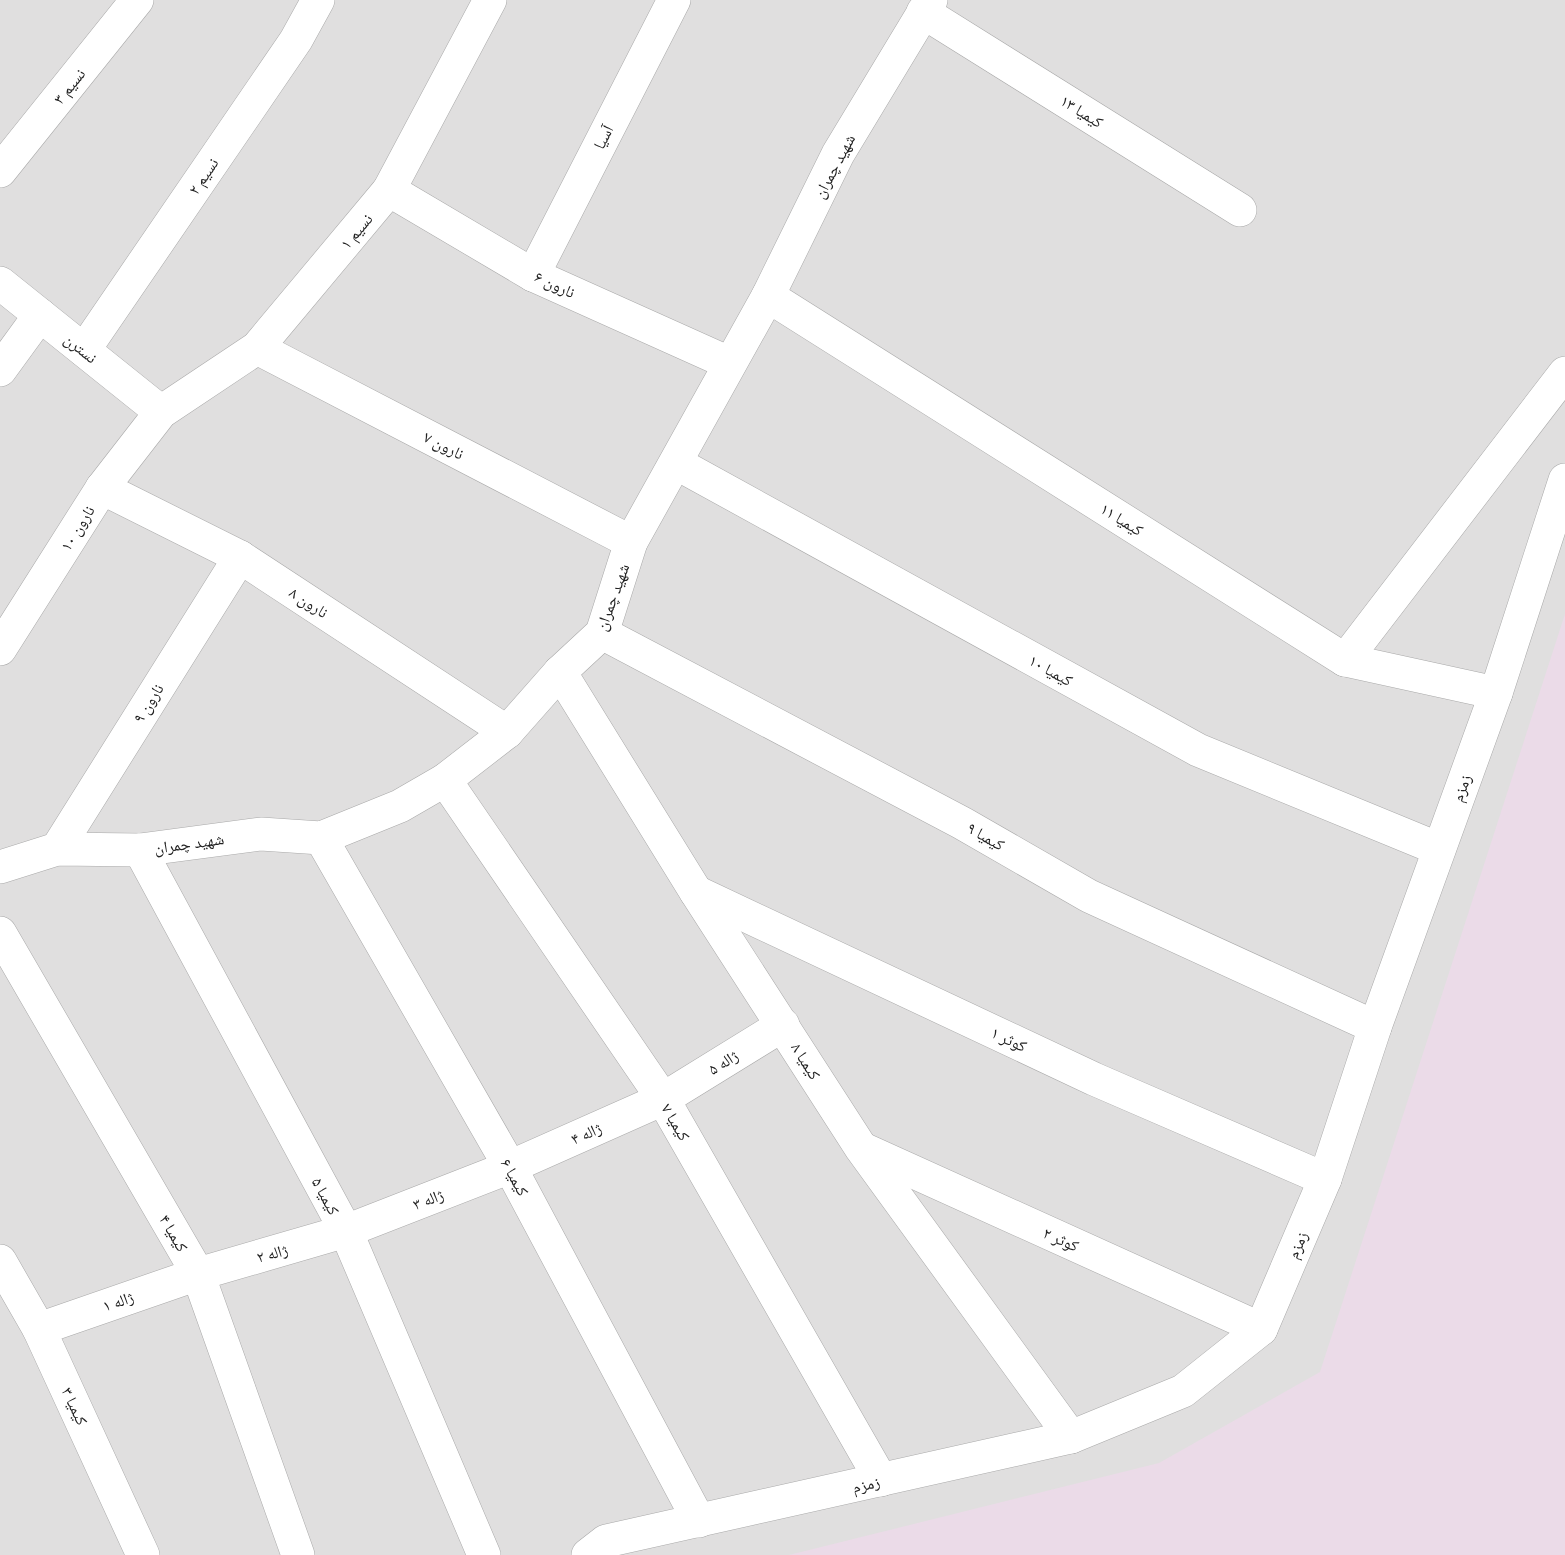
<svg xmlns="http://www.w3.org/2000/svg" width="1565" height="1555" viewBox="0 0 1565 1555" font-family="Overpass,'Noto Naskh Arabic',sans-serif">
<rect width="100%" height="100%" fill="#f2efe9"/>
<rect fill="#e0dfdf" x="0" y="0" width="1565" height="1555"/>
<path fill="#ebdbe8" d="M 1565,614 L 1565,1555 L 789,1555 L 1159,1463 L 1320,1372 Z"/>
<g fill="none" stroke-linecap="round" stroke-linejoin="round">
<g stroke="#a9a9a9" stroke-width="34">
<g id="minor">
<path d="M 923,12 L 1240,210"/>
<path d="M 0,171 L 137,0"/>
<path d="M 389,190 L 533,275 L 729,363"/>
<path d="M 533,275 L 674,0"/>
<path d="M 0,283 L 161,412"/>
<path d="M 768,296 L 1345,660 L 1496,693"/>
<path d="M 257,348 L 631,542"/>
<path d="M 84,350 L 296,40 L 318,0"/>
<path d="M 0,370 L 40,315"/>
<path d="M 676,463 L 1198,750 L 1439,849"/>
<path d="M 102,488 L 240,557 L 507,732"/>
<path d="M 602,633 L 962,823 L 1089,896 L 1375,1027"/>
<path d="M 0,649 L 102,488 L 161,412 L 257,348 L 389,190 L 490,0"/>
<path d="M 1345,660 L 1565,373"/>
<path d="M 560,672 L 696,892 L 861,1148 L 1071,1437"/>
<path d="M 445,780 L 663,1099 L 881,1480"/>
<path d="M 321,838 L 510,1167 L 699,1521"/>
<path d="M 57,849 L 240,557"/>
<path d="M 140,850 L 346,1231 L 484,1555"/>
<path d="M 0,867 L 57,849 L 140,850 L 261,834 L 321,838 L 400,806 L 445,780 L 507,732 L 560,672 L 602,633 L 631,542 L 768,296 L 838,154 L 931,0"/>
<path d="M 696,892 L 1094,1079 L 1325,1179"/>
<path d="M 0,933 L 198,1274 L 298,1555"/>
<path d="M 863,1149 L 1261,1329"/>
<path d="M 0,1261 L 39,1329 L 143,1555"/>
<path d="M 39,1329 L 198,1274 L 346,1231 L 510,1167 L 663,1099 L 783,1025"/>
<path d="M 588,1555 L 606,1541 L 1071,1437 L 1183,1391 L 1261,1329 L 1325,1179 L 1375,1027 L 1496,693 L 1565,480"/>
</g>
</g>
<use href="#minor" stroke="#fff" stroke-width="33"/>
</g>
<g text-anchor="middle" stroke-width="6" stroke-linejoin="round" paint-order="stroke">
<g font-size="16" fill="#222" stroke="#fff">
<text transform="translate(69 86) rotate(-51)" y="6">نسیم ۳</text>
<text transform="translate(1082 111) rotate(32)" y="6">کیمیا ۱۳</text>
<text transform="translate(603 137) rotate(-63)" y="6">آسیا</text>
<text transform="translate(834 166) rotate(-62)" y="6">شهید چمران</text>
<text transform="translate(203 176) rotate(-56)" y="6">نسیم ۲</text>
<text transform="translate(356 231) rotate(-50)" y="6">نسیم ۱</text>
<text transform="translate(555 284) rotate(25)" y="6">نارون ۶</text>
<text transform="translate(81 348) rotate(39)" y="6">نسترن</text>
<text transform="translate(444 445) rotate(27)" y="6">نارون ۷</text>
<text transform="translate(1122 519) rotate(32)" y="6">کیمیا ۱۱</text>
<text transform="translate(77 528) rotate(-58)" y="6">نارون ۱۰</text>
<text transform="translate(612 597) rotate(-70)" y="6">شهید چمران</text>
<text transform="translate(309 602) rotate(33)" y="6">نارون ۸</text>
<text transform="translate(1051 670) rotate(29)" y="6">کیمیا ۱۰</text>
<text transform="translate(148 703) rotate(-58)" y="6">نارون ۹</text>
<text transform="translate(1461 788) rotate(-70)" y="6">زمزم</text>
<text transform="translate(986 836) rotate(30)" y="6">کیمیا ۹</text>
<text transform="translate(189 843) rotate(-8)" y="6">شهید چمران</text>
<text transform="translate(1009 1039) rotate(25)" y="6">کوثر ۱</text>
<text transform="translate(806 1061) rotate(58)" y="6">کیمیا ۸</text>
<text transform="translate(723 1062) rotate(-32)" y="6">ژاله ۵</text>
<text transform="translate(676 1122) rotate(60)" y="6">کیمیا ۷</text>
<text transform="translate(586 1133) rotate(-24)" y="6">ژاله ۴</text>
<text transform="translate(515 1177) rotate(61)" y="6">کیمیا ۶</text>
<text transform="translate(326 1196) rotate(62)" y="6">کیمیا ۵</text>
<text transform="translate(428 1199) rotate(-21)" y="6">ژاله ۳</text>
<text transform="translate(174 1233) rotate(60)" y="6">کیمیا ۴</text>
<text transform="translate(1061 1239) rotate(24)" y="6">کوثر ۲</text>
<text transform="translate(1297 1245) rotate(-67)" y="6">زمزم</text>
<text transform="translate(272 1253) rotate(-16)" y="6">ژاله ۲</text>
<text transform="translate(118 1301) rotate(-19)" y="6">ژاله ۱</text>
<text transform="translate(75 1406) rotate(65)" y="6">کیمیا ۳</text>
<text transform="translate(866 1484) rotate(-13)" y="6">زمزم</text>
</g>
</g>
</svg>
